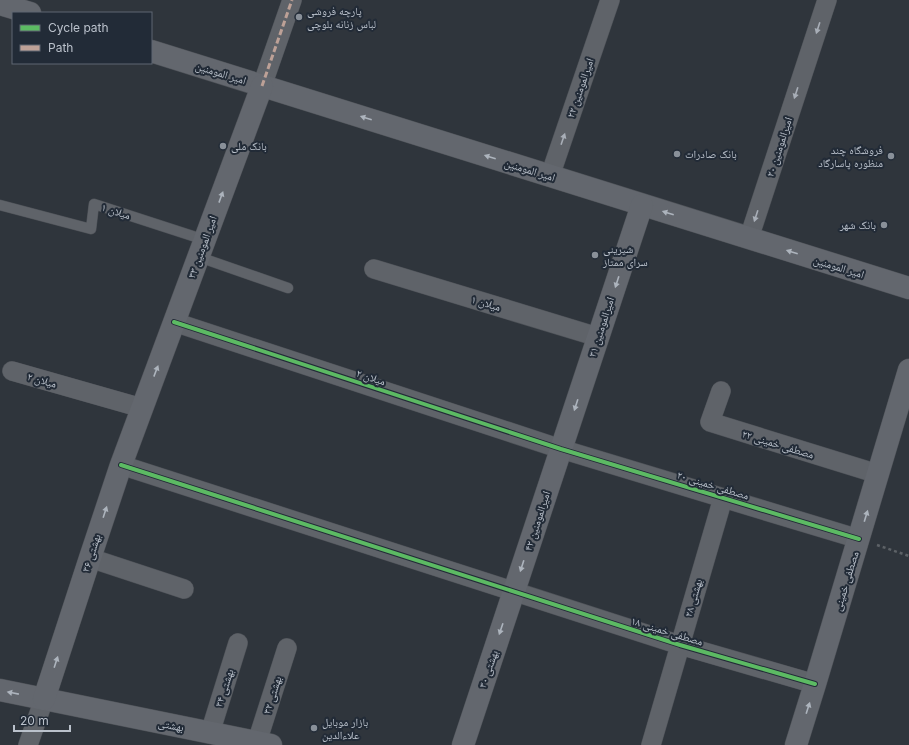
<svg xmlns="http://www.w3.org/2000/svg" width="909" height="745" viewBox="0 0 909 745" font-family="Inter,'Noto Naskh Arabic',sans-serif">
<rect width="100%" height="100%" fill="#2f353c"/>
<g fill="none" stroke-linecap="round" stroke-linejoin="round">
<g stroke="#4d5157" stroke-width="11">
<g id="lane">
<path d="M 0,205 L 91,229 L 94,204 L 205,240"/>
<path d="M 199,257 L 288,288"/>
</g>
</g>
<g stroke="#4d5157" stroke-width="20">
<g id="street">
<path d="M 262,86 L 292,0"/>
<path d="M 550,176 L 610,0"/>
<path d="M 749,238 L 827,0"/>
<path d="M 374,269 L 598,337"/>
<path d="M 174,322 L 561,449 L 859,539"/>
<path d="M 12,371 L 142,408"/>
<path d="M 721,391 L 710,422 L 878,474"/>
<path d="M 121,465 L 680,645 L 815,684"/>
<path d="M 90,558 L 184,589"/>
<path d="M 210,733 L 238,643"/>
<path d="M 257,742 L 287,648"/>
<path d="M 28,745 L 44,699"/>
<path d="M 651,745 L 723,498"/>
</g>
</g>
<g stroke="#4d5157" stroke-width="23">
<g id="secondary">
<path d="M 0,4 L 30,13"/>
<path d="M 151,51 L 909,288"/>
<path d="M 0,690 L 271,745"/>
<path d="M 44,699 L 90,558 L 121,465 L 262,86"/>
<path d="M 463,745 L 642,205"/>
<path d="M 796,745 L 815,684 L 909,370"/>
</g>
</g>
<path stroke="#5d6267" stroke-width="2.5" stroke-dasharray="3 3" stroke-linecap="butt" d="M 877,545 L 909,556"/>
<use href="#lane" stroke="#5f6369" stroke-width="10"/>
<use href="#street" stroke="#5f6369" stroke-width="19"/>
<use href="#secondary" stroke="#63676e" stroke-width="22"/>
<path stroke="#bda197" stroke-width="3" stroke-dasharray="6 3" stroke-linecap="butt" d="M 262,86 L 292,0"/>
<g stroke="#222b37" stroke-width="6">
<g id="cycleway">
<path d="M 174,322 L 561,449 L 859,539"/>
<path d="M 121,465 L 680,645 L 815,684"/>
</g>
</g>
<use href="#cycleway" stroke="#5cba63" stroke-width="4"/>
</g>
<defs><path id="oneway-solid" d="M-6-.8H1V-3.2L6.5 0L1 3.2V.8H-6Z"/></defs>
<g fill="#a8aeb7">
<use href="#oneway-solid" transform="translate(818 28) rotate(108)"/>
<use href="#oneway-solid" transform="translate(796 93) rotate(108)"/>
<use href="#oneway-solid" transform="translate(563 139) rotate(-71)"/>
<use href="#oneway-solid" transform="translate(756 216) rotate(108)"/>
</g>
<g fill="#adb4bd">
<use href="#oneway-solid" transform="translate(366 118) rotate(-163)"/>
<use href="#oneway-solid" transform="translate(490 157) rotate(-163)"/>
<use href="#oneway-solid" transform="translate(221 197) rotate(-70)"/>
<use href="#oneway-solid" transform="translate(668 213) rotate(-163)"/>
<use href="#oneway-solid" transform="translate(792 252) rotate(-163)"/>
<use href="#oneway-solid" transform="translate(617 282) rotate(108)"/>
<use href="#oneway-solid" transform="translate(156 371) rotate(-69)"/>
<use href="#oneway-solid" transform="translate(576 405) rotate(108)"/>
<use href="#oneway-solid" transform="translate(105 512) rotate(-72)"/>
<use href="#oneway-solid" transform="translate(866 516) rotate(-73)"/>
<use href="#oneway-solid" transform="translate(522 566) rotate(108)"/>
<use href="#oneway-solid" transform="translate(501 629) rotate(109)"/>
<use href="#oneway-solid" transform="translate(56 662) rotate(-72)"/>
<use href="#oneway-solid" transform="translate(13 693) rotate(-169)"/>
<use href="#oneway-solid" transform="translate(808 708) rotate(-72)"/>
</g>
<g fill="#899099" stroke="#222b37" stroke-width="1.5">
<circle cx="299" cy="17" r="4"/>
<circle cx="223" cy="146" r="4"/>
<circle cx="677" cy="154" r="4"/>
<circle cx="891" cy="156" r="4"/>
<circle cx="884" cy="225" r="4"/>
<circle cx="595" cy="255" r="4"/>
<circle cx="314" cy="728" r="4"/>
</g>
<g text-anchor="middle" stroke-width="4" stroke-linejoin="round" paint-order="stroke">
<g font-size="11" fill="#bac1cb" stroke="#222b37" text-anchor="start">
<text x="307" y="15">پارچه فروشی<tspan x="307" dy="13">لباس زنانه بلوچی</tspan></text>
<text x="231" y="150">بانک ملی</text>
<text x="883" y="154" text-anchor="end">فروشگاه چند<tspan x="883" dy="13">منظوره پاسارگاد</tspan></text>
<text x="685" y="158">بانک صادرات</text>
<text x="876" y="229" text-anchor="end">بانک شهر</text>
<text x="603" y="253">شیرینی<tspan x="603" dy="13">سرای ممتاز</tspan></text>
<text x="322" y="726">بازار موبایل<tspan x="322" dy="13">علاءالدین</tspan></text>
</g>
<g font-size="11" fill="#bac1cb" stroke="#222b37">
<text transform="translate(221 73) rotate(17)" y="4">امیر المومنین</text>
<text transform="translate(580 88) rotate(-71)" y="4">امیرالمومنین ۲۲</text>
<text transform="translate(779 147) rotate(-72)" y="4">امیرالمومنین ۲۰</text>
<text transform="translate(530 170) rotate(17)" y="4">امیر المومنین</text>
<text transform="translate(116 211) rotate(18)" y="4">میلان ۱</text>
<text transform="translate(202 247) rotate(-70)" y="4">امیر المومنین ۳۳</text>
<text transform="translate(839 267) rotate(17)" y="4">امیر المومنین</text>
<text transform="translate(486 303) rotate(17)" y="4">میلان ۱</text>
<text transform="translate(601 327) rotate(-72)" y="4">امیرالمومنین ۳۱</text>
<text transform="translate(371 377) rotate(18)" y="4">میلان ۲</text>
<text transform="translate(42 380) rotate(16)" y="4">میلان ۲</text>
<text transform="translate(778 444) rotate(17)" y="4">مصطفی خمینی ۲۲</text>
<text transform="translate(713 485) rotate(17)" y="4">مصطفی خمینی ۲۰</text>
<text transform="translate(537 521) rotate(-72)" y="4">امیرالمومنین ۴۲</text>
<text transform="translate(91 553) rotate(-72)" y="4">بهشتی ۳۶</text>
<text transform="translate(846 581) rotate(-73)" y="4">مصطفی خمینی</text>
<text transform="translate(693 598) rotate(-74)" y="4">بهشتی ۲۸</text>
<text transform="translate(667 631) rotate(17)" y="4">مصطفی خمینی ۱۸</text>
<text transform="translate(488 669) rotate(-71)" y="4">بهشتی ۳۰</text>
<text transform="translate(224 688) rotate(-72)" y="4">بهشتی ۳۴</text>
<text transform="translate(272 695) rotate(-73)" y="4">بهشتی ۳۲</text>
<text transform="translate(171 725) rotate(11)" y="4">بهشتی</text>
</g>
</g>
<rect x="12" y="12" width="140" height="52" fill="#222b37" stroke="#5f6772"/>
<rect x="20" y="25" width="20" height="6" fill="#5cba63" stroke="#5f6772"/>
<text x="48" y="32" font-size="12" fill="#bac1cb">Cycle path</text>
<rect x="20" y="45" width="20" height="6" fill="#bda197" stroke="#5f6772"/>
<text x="48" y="52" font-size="12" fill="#bac1cb">Path</text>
<path d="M14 725v6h56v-6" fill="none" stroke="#bac1cb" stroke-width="2"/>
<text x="20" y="725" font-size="12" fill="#bac1cb" stroke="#222b37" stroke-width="3" paint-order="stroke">20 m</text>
</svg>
